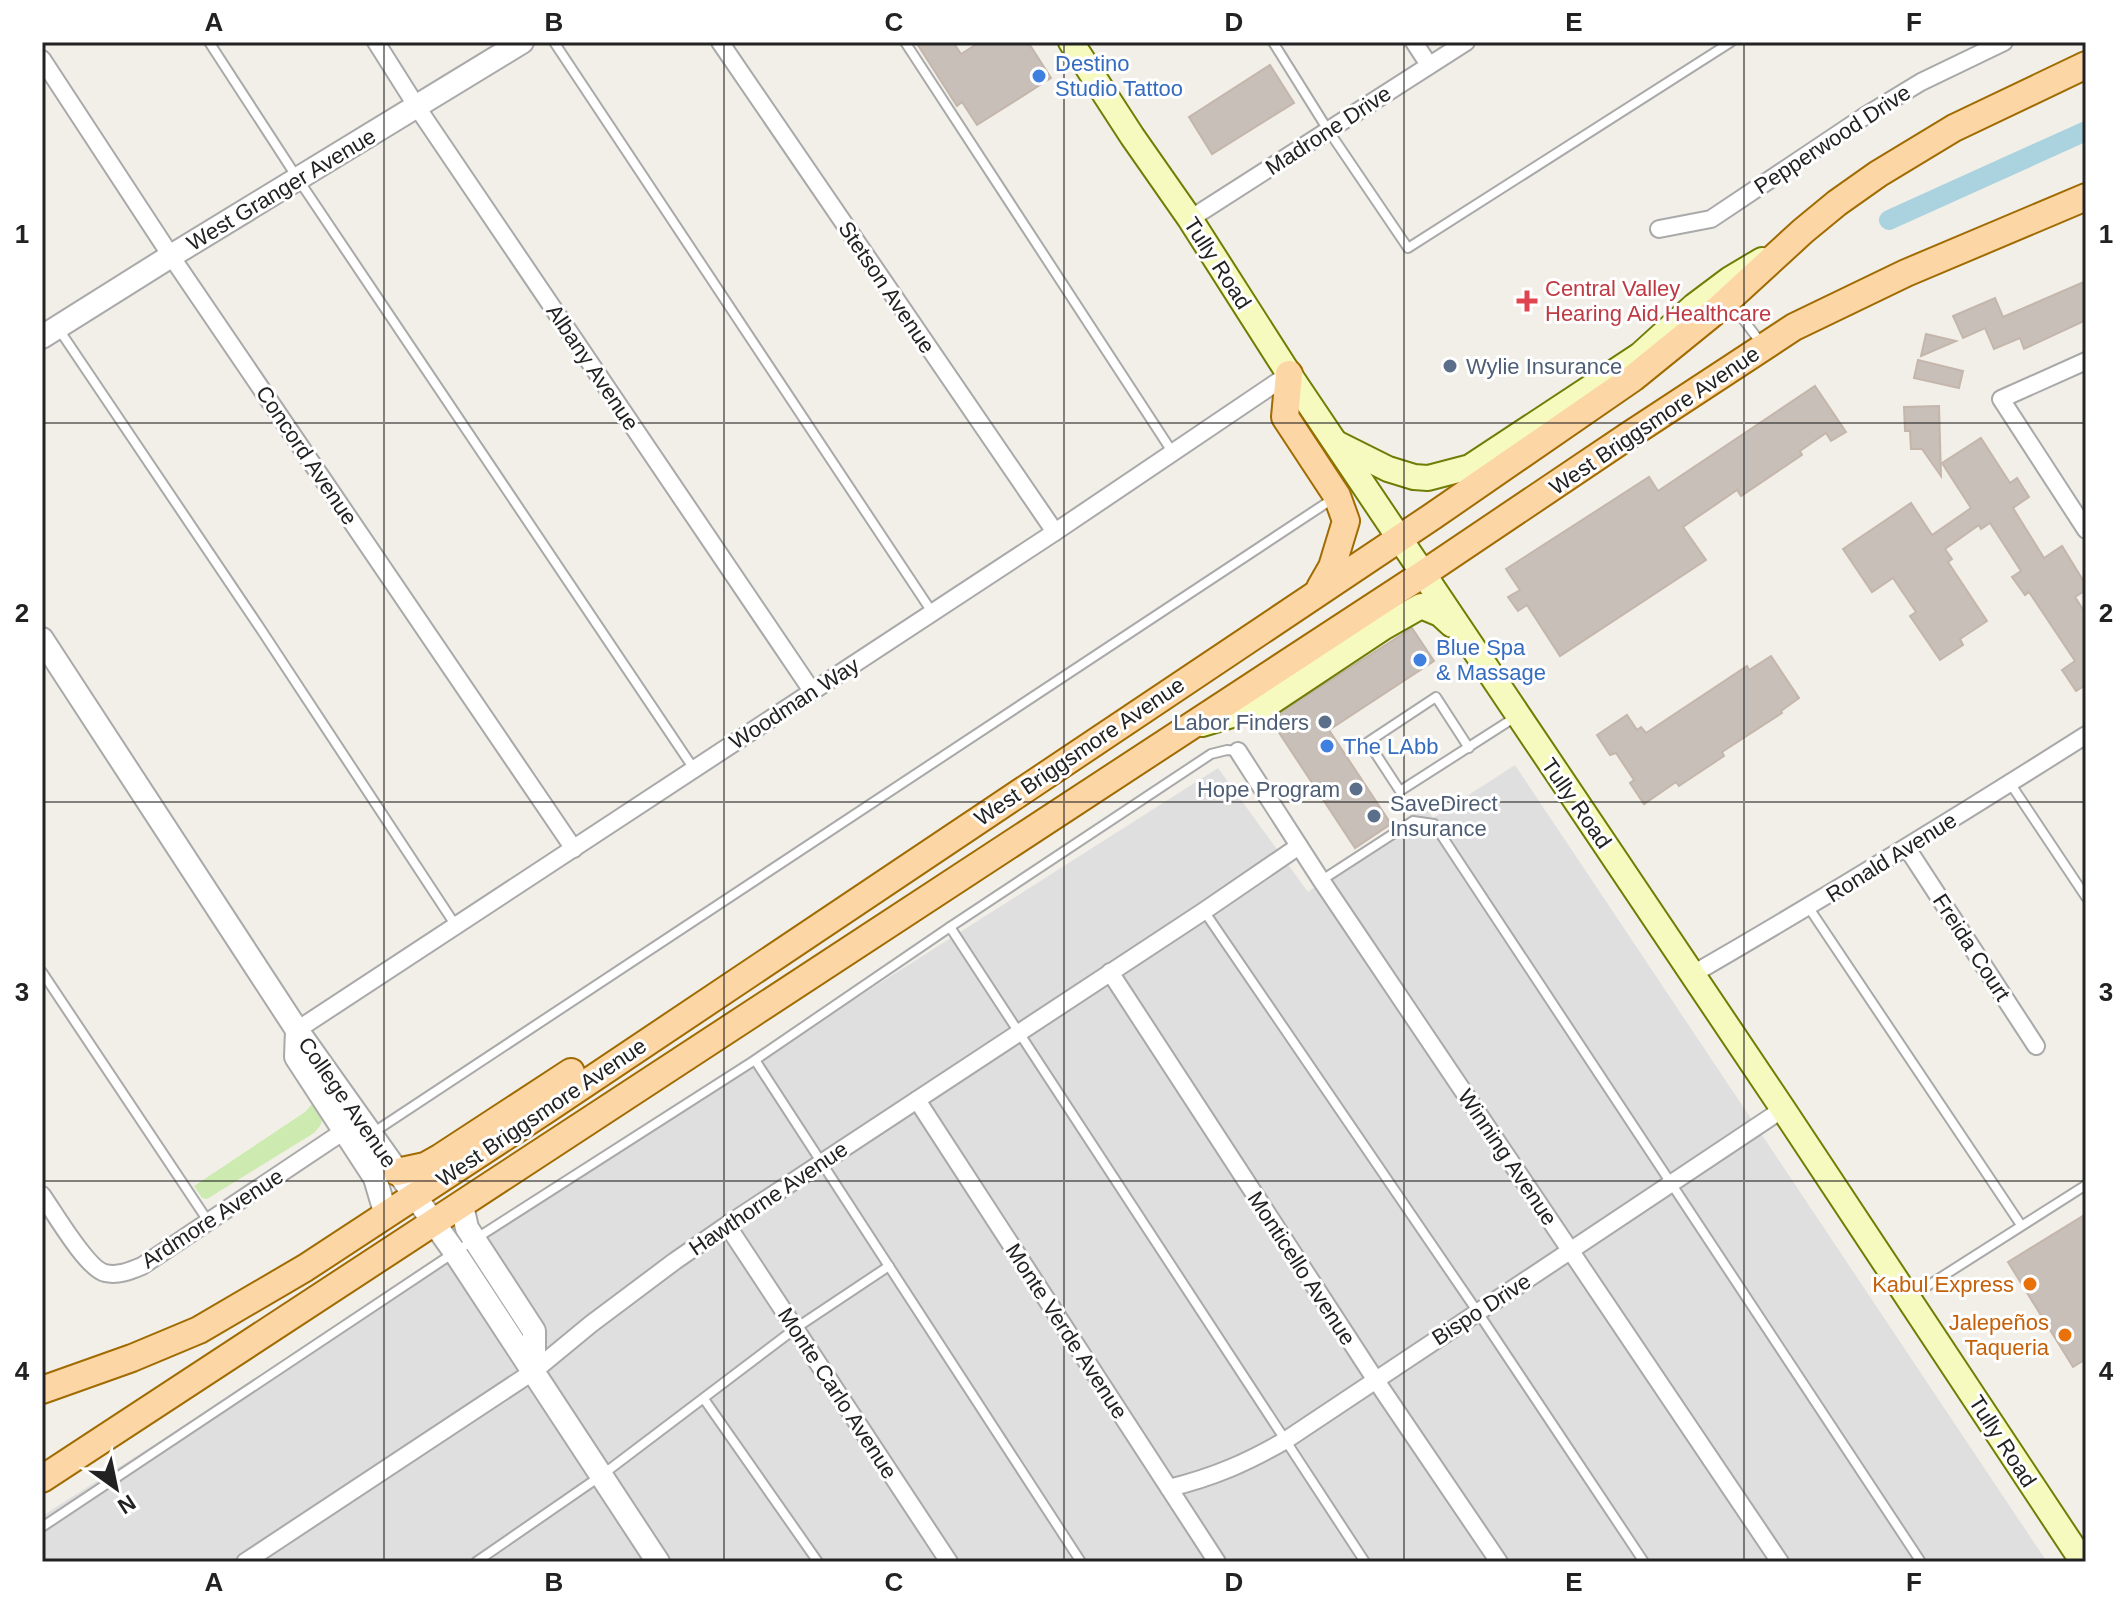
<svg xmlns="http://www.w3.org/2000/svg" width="2128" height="1604" viewBox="0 0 2128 1604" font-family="Arial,sans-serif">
<rect width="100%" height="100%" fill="#f2efe9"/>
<path fill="#e0dfdf" d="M 1515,765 L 2047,1562 L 42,1562 L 42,1516 L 1218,768 L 1308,892 L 1424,805 L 1433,818 Z"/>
<path fill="#cdebb0" d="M 314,1102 L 324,1117 L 320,1126 L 314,1133 L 207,1199 L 202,1198 L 194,1186 L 305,1112 Z"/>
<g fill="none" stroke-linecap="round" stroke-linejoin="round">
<path stroke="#aad3df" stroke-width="20" d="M 1889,220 L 2086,131"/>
</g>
<g fill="#c7bfb8" stroke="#c4b6ab" stroke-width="2">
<path d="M 916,42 L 953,42 L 961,54 L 980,42 L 1028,42 L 1051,78 L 977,125 L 962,102 L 957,106 Z"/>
<path d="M 1270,65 L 1294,103 L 1212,154 L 1189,117 Z"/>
<path d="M 2086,281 L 2086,320 L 2024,349 L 2020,338 L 1994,349 L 1985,328 L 1963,338 L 1953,316 L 1995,298 L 2003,317 Z"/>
<path d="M 1926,334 L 1956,341 L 1921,356 Z"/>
<path d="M 1918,360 L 1963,371 L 1959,388 L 1914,378 Z"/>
<path d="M 1815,386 L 1846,432 L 1831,441 L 1826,433 L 1800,451 L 1802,455 L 1741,496 L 1737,490 L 1683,527 L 1706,560 L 1560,656 L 1527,605 L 1518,611 L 1508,597 L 1520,590 L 1506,569 L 1649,477 L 1658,491 Z"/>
<path d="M 1939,406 L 1941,476 L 1922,449 L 1911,449 L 1910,431 L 1905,431 L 1904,407 Z"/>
<path d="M 1981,438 L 2010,483 L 2017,478 L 2029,497 L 2013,508 L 2044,558 L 2062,546 L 2086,585 L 2086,590 L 2075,597 L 2086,614 L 2086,685 L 2076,691 L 2062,670 L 2075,661 L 2029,592 L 2025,595 L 2012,577 L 2021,571 L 1990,523 L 1981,529 L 1979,525 L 1945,549 L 1952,559 L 1948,562 L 1987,621 L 1960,639 L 1963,645 L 1940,660 L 1910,616 L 1916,612 L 1893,578 L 1872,592 L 1843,549 L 1911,503 L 1932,535 L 1971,508 L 1942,463 Z"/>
<path d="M 1412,628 L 1434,661 L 1329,730 L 1391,824 L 1355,848 L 1270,719 Z"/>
<path d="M 1771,656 L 1799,698 L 1781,711 L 1782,713 L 1722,752 L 1724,756 L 1679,786 L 1676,782 L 1644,804 L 1630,783 L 1634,780 L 1616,753 L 1610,755 L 1597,735 L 1627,715 L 1637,730 L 1641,727 L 1646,733 L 1747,666 L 1749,670 Z"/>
<path d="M 2086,1214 L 2086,1359 L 2073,1367 L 2008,1262 Z"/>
</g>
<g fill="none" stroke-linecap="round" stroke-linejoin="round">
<g stroke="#a9a9a9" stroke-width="12">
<g id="service">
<path d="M 209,42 L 298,179 L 694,769"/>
<path d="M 554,42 L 932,612"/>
<path d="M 905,42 L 1173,453"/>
<path d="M 1273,42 L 1328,130 L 1408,248 L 1731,42"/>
<path d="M 1731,303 L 1761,343"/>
<path d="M 58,328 L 262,631 L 456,926"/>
<path d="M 1469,748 L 1436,697 L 1368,742 L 1400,791 L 1517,716"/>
<path d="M 2010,783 L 2086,897"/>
<path d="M 1322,880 L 1413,821 L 1434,824 L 1921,1562"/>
<path d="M 1809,908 L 2021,1225"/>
<path d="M 1204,911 L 1477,1311 L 1644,1562"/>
<path d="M 950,927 L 1365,1562"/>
<path d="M 42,972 L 208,1221"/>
<path d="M 755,1060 L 1081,1562"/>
<path d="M 374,1132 L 1334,498"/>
<path d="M 1910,1297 L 2086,1185"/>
<path d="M 704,1399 L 818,1562"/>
<path d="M 42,1527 L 455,1252 L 755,1060 L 950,927 L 1211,754 L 1227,750 L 1238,751"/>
<path d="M 476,1562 L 602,1475 L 796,1328 L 889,1266"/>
</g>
</g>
<g stroke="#a9a9a9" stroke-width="20">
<g id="minor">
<path d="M 376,42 L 417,107 L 812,691"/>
<path d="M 720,42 L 1055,532"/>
<path d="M 1414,42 L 1429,65"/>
<path d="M 42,59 L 171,256 L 574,849"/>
<path d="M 1190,219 L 1466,42"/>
<path d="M 1659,229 L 1711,219 L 1865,116 L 1921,82 L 2004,42"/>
<path d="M 2086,361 L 2001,399 L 2086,530"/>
<path d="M 1238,751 L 1321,880 L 1780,1562"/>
<path d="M 1907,848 L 2036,1046"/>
<path d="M 1110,972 L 1375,1379 L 1499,1562"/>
<path d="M 1693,974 C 1826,897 1957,817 2086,735"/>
<path d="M 297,1030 L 1055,532 L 1289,374"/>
<path d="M 917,1100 L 1217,1562"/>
<path d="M 42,1195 C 54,1212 87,1269 105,1273 C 118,1276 130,1271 142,1266 L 353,1125"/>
<path d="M 727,1225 L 949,1562"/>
<path d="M 1169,1488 C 1214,1477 1246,1463 1286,1440 L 1783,1109"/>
<path d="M 245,1562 L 534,1371 L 591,1324 L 675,1261 L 727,1225 L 1204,911 L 1299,846"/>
</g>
</g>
<g stroke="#a9a9a9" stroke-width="26">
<g id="tertiary">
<path d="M 42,337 L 171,256 L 522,42"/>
<path d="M 42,639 L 297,1030 L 454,1251 L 658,1562"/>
<path d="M 297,1030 L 296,1057 L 375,1178 L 386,1215"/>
<path d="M 462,1206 L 467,1228 L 534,1331 L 534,1371"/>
</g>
</g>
<g stroke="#707d05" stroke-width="28">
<g id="secondary">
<path d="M 1071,42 L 1132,136 L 1190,219 L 1289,374 L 1783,1109 L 2083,1562"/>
<path d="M 1338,444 L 1388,469 L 1414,477 L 1428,478 L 1470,467 L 1640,355 L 1694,306 L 1730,279 L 1762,260"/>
<path d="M 1202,724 L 1268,704 L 1384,627 L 1421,606 L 1440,614 L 1452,625"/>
</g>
</g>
<g stroke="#a06b00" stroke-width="30">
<g id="primary">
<path d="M 1289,374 L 1285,417 L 1337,496 L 1346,521 L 1332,567 L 1320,588"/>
<path d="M 397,1172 L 425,1166 L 441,1157 L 571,1072"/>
<path d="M 42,1390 L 132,1358 L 199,1330 L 305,1268 L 549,1108 L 1433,516 L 1633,378 L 1718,309 L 1803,231 L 1837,203 L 1878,174 L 1954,128 L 2086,65"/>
<path d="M 42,1479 L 1423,574 L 1628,436 L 1794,327 L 1906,273 L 2086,197"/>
</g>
</g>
<use href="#service" stroke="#fff" stroke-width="8"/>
<use href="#minor" stroke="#fff" stroke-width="16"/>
<use href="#tertiary" stroke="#fff" stroke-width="22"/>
<use href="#secondary" stroke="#f7fabf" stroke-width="24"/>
<use href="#primary" stroke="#fcd6a4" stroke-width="26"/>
</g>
<path fill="none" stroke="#222" stroke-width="2" stroke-opacity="0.55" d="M 384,42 L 384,1562M 724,42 L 724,1562M 1064,42 L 1064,1562M 1404,42 L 1404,1562M 1744,42 L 1744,1562M 42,423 L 2086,423M 42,802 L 2086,802M 42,1181 L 2086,1181"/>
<g fill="#3f7fe0" stroke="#fff" stroke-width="3">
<circle cx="1039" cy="76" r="8"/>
<circle cx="1420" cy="660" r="8"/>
<circle cx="1327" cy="746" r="8"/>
</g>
<path fill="#e0444e" stroke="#fff" stroke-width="3" d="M1523 289h8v8h8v8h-8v8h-8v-8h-8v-8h8z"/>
<g fill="#5c6f8a" stroke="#fff" stroke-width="3">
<circle cx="1450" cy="366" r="8"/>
<circle cx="1325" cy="722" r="8"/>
<circle cx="1356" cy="789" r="8"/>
<circle cx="1374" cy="816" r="8"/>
</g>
<g fill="#e8710a" stroke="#fff" stroke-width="3">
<circle cx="2030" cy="1284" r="8"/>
<circle cx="2065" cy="1335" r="8"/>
</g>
<g text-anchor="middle" stroke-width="6" stroke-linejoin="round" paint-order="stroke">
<g font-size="22" fill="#366cbe" stroke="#fff" text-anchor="start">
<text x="1055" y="71">Destino<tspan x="1055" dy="25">Studio Tattoo</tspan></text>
<text x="1436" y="655">Blue Spa<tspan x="1436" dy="25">&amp; Massage</tspan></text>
<text x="1343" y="754">The LAbb</text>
</g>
<g font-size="22" fill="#222" stroke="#fff">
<text transform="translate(1328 130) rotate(-33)" y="8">Madrone Drive</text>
<text transform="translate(1832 139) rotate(-33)" y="8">Pepperwood Drive</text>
<text transform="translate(281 189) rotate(-31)" y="8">West Granger Avenue</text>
<text transform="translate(1218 263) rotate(57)" y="8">Tully Road</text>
<text transform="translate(887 287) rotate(56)" y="8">Stetson Avenue</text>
<text transform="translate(593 367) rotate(56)" y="8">Albany Avenue</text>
<text transform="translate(1654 420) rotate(-34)" y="8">West Briggsmore Avenue</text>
<text transform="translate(307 455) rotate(56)" y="8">Concord Avenue</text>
<text transform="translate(794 703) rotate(-33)" y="8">Woodman Way</text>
<text transform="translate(1079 751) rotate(-34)" y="8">West Briggsmore Avenue</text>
<text transform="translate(1577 803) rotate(55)" y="8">Tully Road</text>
<text transform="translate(1891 857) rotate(-32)" y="8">Ronald Avenue</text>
<text transform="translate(1972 947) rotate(57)" y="8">Freida Court</text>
<text transform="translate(348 1102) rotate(55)" y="8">College Avenue</text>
<text transform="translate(541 1112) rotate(-34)" y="8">West Briggsmore Avenue</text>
<text transform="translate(1508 1157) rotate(56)" y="8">Winning Avenue</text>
<text transform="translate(768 1198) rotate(-34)" y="8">Hawthorne Avenue</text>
<text transform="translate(212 1218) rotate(-33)" y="8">Ardmore Avenue</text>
<text transform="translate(1302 1268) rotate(57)" y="8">Monticello Avenue</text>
<text transform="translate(1481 1309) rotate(-33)" y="8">Bispo Drive</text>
<text transform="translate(1067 1331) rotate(57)" y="8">Monte Verde Avenue</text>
<text transform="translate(838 1393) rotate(57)" y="8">Monte Carlo Avenue</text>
<text transform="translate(2003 1441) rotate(57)" y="8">Tully Road</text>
</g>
<g font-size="22" fill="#be3a42" stroke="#fff" text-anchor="start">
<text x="1545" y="296">Central Valley<tspan x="1545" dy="25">Hearing Aid Healthcare</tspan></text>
</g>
<g font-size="22" fill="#4e5e75" stroke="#fff" text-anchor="start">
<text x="1466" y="374">Wylie Insurance</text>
<text x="1309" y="730" text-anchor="end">Labor Finders</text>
<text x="1340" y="797" text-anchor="end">Hope Program</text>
<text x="1390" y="811">SaveDirect<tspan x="1390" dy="25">Insurance</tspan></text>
</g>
<g font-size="22" fill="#c56008" stroke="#fff" text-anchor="end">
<text x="2014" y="1292">Kabul Express</text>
<text x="2049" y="1330">Jalepeños<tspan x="2049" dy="25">Taqueria</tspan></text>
</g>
</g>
<rect width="2128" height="1604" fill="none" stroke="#ffffff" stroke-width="88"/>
<g transform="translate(116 1488) rotate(147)" stroke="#ffffff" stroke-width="6" paint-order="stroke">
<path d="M0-6L14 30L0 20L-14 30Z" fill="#222222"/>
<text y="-12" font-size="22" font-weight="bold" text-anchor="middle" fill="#222222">N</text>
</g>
<rect x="44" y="44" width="2040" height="1516" fill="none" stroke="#222" stroke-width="3"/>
<g font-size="26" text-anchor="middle" font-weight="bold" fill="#222">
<text x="214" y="31">A</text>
<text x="554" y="31">B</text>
<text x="894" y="31">C</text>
<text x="1234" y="31">D</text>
<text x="1574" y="31">E</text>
<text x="1914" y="31">F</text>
<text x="22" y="243">1</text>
<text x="2106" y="243">1</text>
<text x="22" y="622">2</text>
<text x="2106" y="622">2</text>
<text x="22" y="1001">3</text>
<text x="2106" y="1001">3</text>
<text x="22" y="1380">4</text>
<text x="2106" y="1380">4</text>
<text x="214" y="1591">A</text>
<text x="554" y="1591">B</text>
<text x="894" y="1591">C</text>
<text x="1234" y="1591">D</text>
<text x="1574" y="1591">E</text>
<text x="1914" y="1591">F</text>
</g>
</svg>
